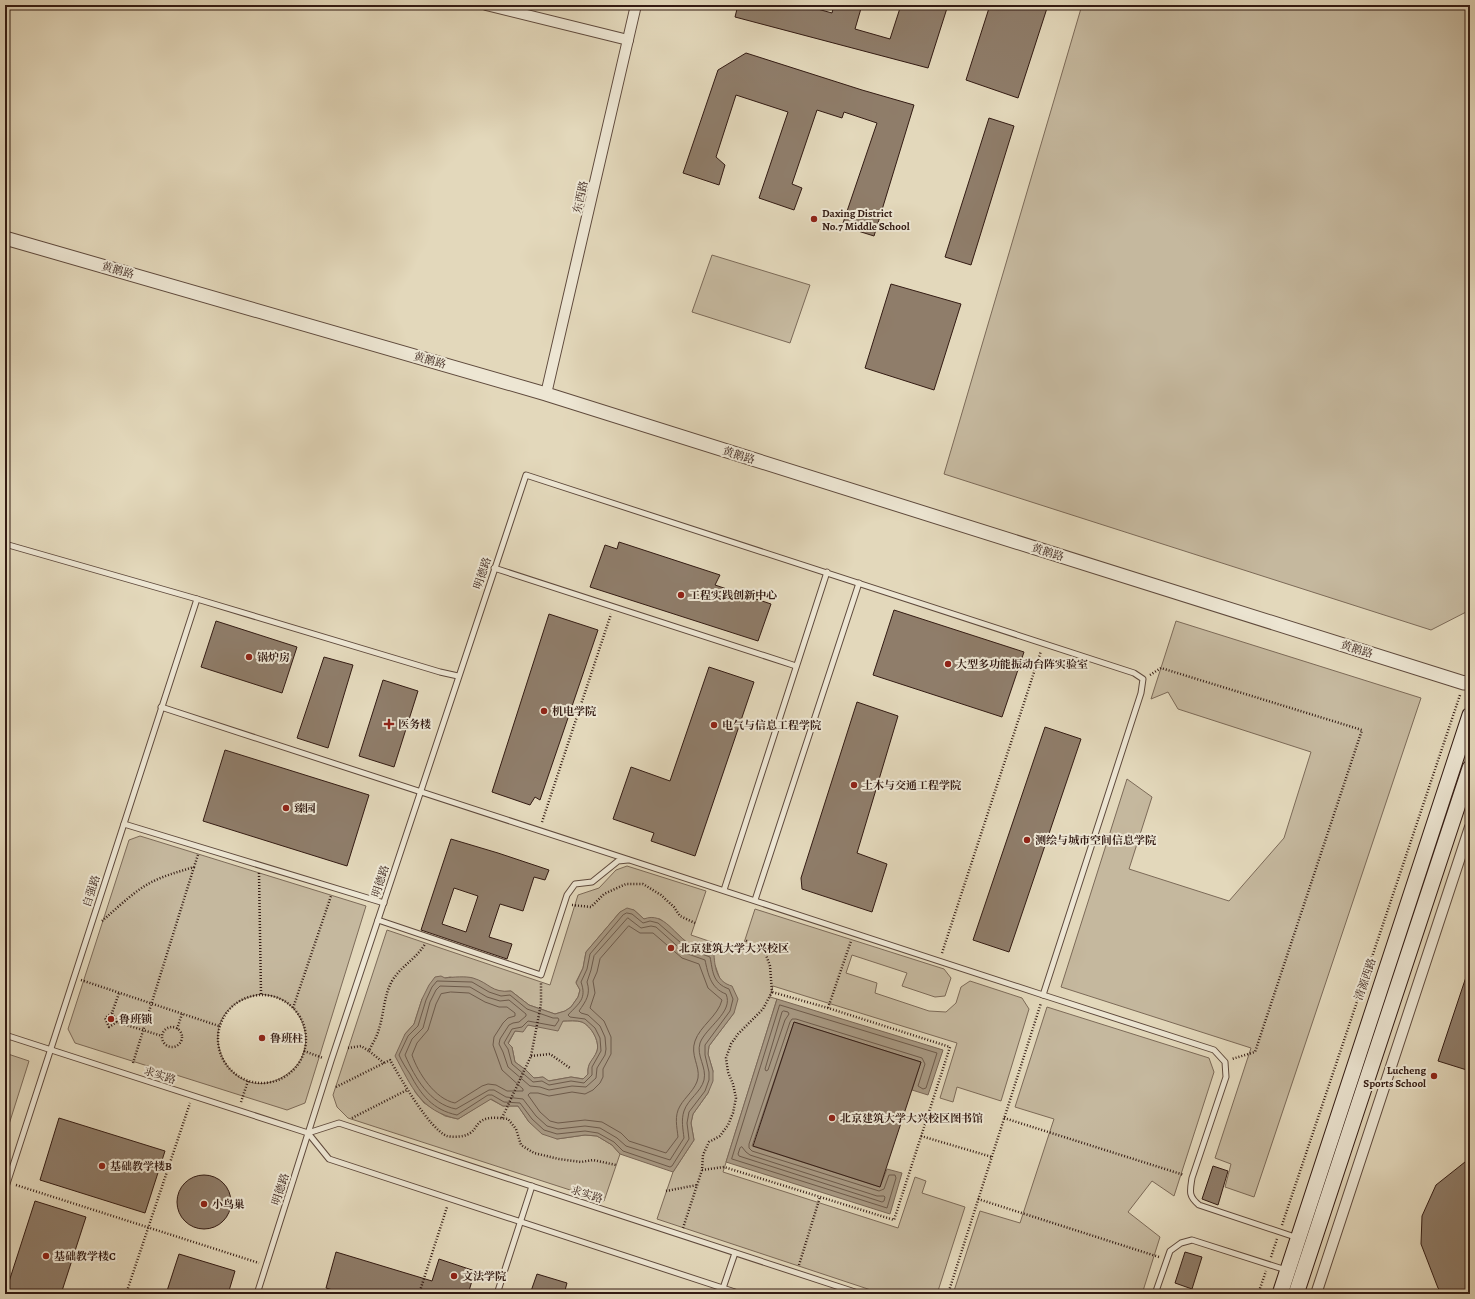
<svg xmlns="http://www.w3.org/2000/svg" width="1475" height="1299" viewBox="0 0 1475 1299" font-family="Alegreya,'Noto Serif SC',serif">
<rect width="100%" height="100%" fill="#e3d8bb"/>
<filter id="stains"><feTurbulence type="fractalNoise" baseFrequency=".005" numOctaves="4"/><feColorMatrix values="0 0 0 0 .2 0 0 0 0 .09 0 0 0 0 .02 0 0 0 .5 -.17"/></filter>
<radialGradient id="worn" r=".72"><stop offset=".6" stop-color="#630" stop-opacity="0"/><stop offset="1" stop-color="#630" stop-opacity=".3"/></radialGradient>
<g fill="#c5b89e" stroke="#7c6a58" fill-rule="evenodd">
<path d="M 1082,5 L 1470,5 L 1470,610 L 1431,630 L 944,474 Z"/>
<path d="M 712,255 L 810,285 L 790,343 L 692,312 Z"/>
<path d="M 1176,621 L 1421,698 L 1254,1197 L 1225,1187 L 1231,1164 L 1215,1158 L 1251,1048 L 1061,987 L 1127,779 L 1152,797 L 1129,869 L 1229,901 L 1284,838 L 1311,752 L 1178,709 L 1168,692 L 1151,699 Z"/>
<path d="M 140,836 L 366,906 L 305,1103 L 287,1110 L 75,1043 L 68,1029 L 129,840 ZM 261,994 C 265,995 269,995 273,996 C 296,1002 311,1028 304,1051 C 301,1063 292,1072 281,1078 C 225,1108 182,1008 261,994 Z"/>
<path d="M 627,866 L 706,891 L 691,935 L 741,952 L 755,909 L 944,969 L 951,978 L 945,996 L 935,997 L 902,986 L 907,973 L 852,955 L 846,973 L 877,983 L 875,993 L 929,1011 L 946,1012 L 956,1003 L 961,987 L 970,981 L 1022,998 L 1029,1009 L 1001,1101 L 957,1087 L 953,1102 L 940,1098 L 957,1043 L 773,986 L 770,997 L 777,999 L 723,1172 L 898,1228 L 915,1177 L 926,1181 L 922,1193 L 965,1207 L 937,1294 L 883,1294 L 657,1219 L 673,1172 L 694,1140 L 691,1123 L 693,1114 L 708,1093 L 713,1071 L 708,1054 L 709,1046 L 734,1013 L 724,984 L 720,979 L 715,965 L 699,949 L 690,945 L 660,919 L 644,919 L 634,910 L 620,912 L 586,952 L 583,968 L 576,982 L 580,990 L 578,997 L 571,1007 L 565,1011 L 555,1014 L 529,1005 L 511,991 L 501,992 L 490,988 L 482,983 L 450,977 L 445,978 L 422,999 L 414,1024 L 405,1034 L 415,1092 L 424,1103 L 445,1116 L 458,1119 L 490,1099 L 503,1106 L 518,1106 L 529,1122 L 557,1139 L 585,1135 L 597,1136 L 612,1145 L 620,1154 L 604,1201 L 348,1118 L 337,1107 L 333,1095 L 387,930 L 550,985 L 578,895 L 599,888 L 616,870 Z"/>
<path d="M 1047,1007 L 1209,1058 L 1214,1072 L 1174,1196 L 1152,1181 L 1128,1212 L 1160,1237 L 1142,1294 L 953,1294 L 980,1211 L 1020,1223 L 1052,1125 L 1054,1119 L 1015,1107 Z"/>
<path d="M 563,1021 C 569,1021 576,1020 582,1022 C 591,1026 600,1041 597,1051 C 594,1061 587,1062 588,1074 L 584,1079 L 571,1077 L 548,1081 L 543,1077 L 534,1078 L 526,1070 L 515,1062 L 512,1047 L 508,1044 L 515,1031 L 520,1031 L 528,1025 L 541,1027 Z"/>
<path d="M 5,1053 L 29,1061 L 5,1137 Z"/>
</g>
<g fill="#a79882" stroke="#796656" fill-rule="evenodd">
<path d="M 627,908 L 634,910 L 644,919 C 664,911 675,936 691,945 C 698,950 707,950 714,955 C 715,969 717,982 732,986 L 738,999 L 734,1013 L 709,1046 L 708,1054 L 713,1071 L 713,1081 L 708,1093 L 693,1114 L 691,1123 L 694,1140 L 673,1172 L 620,1154 L 612,1145 L 597,1136 L 585,1135 L 557,1139 L 542,1134 L 529,1122 L 518,1106 L 503,1106 L 491,1099 L 458,1119 C 420,1111 412,1087 395,1056 L 405,1034 L 414,1024 L 422,999 L 429,985 L 435,977 L 441,976 L 445,978 C 453,977 466,976 473,978 C 490,983 491,993 511,991 L 529,1005 L 555,1014 L 565,1011 L 571,1007 L 578,997 L 580,990 L 576,983 L 583,968 L 586,952 L 620,912 ZM 563,1021 C 569,1021 576,1020 582,1022 C 591,1026 600,1041 597,1051 C 593,1061 587,1062 588,1074 L 583,1079 L 571,1077 L 549,1081 L 543,1077 L 534,1078 L 526,1070 L 515,1062 L 512,1047 L 508,1043 L 515,1031 L 523,1032 L 528,1025 L 558,1031 Z"/>
<path d="M 777,999 L 943,1050 L 928,1095 L 912,1090 L 921,1062 L 794,1022 L 752,1146 L 880,1187 L 887,1169 L 902,1173 L 890,1214 L 726,1162 Z"/>
</g>
<g fill="none" stroke-linecap="round" stroke-linejoin="round">
<g stroke="#6d5a4a" stroke-width="1">
<path d="M 627,913 L 632,914 L 643,923 L 650,921 L 658,923 L 688,949 L 710,957 C 713,971 712,983 729,989 L 733,999 L 730,1011 L 705,1045 L 705,1055 L 709,1072 L 709,1080 L 705,1091 L 689,1112 L 687,1123 L 689,1139 L 672,1166 L 670,1167 L 623,1151 L 614,1142 L 598,1133 L 585,1131 L 557,1134 L 544,1130 L 532,1119 L 520,1103 L 504,1102 L 492,1095 L 488,1095 L 457,1115 C 433,1110 421,1095 410,1074 C 406,1068 402,1062 399,1055 L 408,1036 L 418,1026 L 426,1000 L 432,987 L 437,981 L 472,982 L 489,992 L 501,996 L 510,995 L 527,1009 L 553,1018 L 558,1018 L 559,1020 L 555,1026 L 528,1021 L 522,1027 L 512,1029 L 504,1043 L 508,1049 L 512,1064 L 533,1082 L 542,1081 L 549,1085 L 571,1081 L 584,1083 L 592,1075 L 592,1067 L 601,1051 L 600,1038 L 595,1028 L 585,1019 L 570,1017 L 568,1015 C 579,1003 587,999 581,982 L 587,969 L 590,954 L 623,915 Z"/>
<path d="M 628,918 L 641,928 L 651,926 L 656,927 L 685,953 L 705,960 C 708,973 710,988 726,994 C 734,1012 706,1027 700,1043 C 696,1056 707,1067 704,1080 C 701,1092 688,1099 684,1111 C 681,1120 683,1129 684,1138 L 670,1160 L 626,1146 L 617,1138 L 600,1128 L 585,1126 L 558,1129 L 547,1126 L 536,1116 L 523,1099 L 506,1097 L 494,1090 L 489,1090 L 456,1109 C 430,1104 415,1078 405,1055 L 412,1039 L 423,1028 L 430,1002 L 436,990 L 440,986 L 470,987 L 487,997 L 500,1001 L 509,1000 L 526,1014 L 526,1016 L 519,1022 L 513,1023 L 509,1025 L 500,1039 L 499,1044 L 503,1052 L 508,1067 L 530,1086 L 540,1087 L 549,1090 L 572,1086 L 586,1087 L 596,1078 L 597,1068 L 605,1055 L 606,1049 L 605,1037 L 600,1026 L 588,1015 L 581,1013 L 579,1011 C 586,1001 591,994 587,982 L 591,970 L 594,956 Z"/>
<path d="M 629,926 L 640,933 L 653,933 L 682,958 L 699,964 L 708,988 L 722,1000 C 718,1016 700,1026 695,1041 C 690,1055 700,1066 698,1078 C 696,1089 685,1097 680,1106 C 674,1116 677,1127 678,1137 L 666,1153 L 629,1141 L 621,1133 L 602,1122 L 585,1120 L 558,1123 L 550,1121 L 540,1112 L 528,1095 L 530,1093 L 538,1093 L 549,1096 L 572,1092 L 585,1094 L 593,1090 L 600,1083 L 603,1077 L 603,1069 L 611,1054 L 611,1037 L 604,1021 L 590,1008 L 595,993 L 593,981 L 597,972 L 600,959 Z"/>
<path d="M 451,992 L 469,993 L 485,1002 L 499,1007 L 507,1007 L 515,1013 L 515,1016 L 508,1018 L 503,1023 L 494,1037 L 493,1045 L 502,1070 L 523,1089 L 523,1091 L 507,1091 L 496,1085 L 488,1084 L 482,1086 L 455,1103 C 435,1099 418,1073 412,1055 L 417,1043 L 428,1030 L 436,1004 L 441,994 Z"/>
<path d="M 780,1005 L 937,1053 L 926,1088 L 923,1089 L 918,1086 L 925,1064 L 922,1058 L 796,1019 L 792,1019 L 790,1022 L 749,1144 L 749,1148 L 752,1151 L 879,1191 L 884,1189 L 889,1175 L 895,1175 L 896,1178 L 887,1208 L 732,1159 Z"/>
<path d="M 784,1011 L 788,1012 L 789,1014 L 785,1020 L 768,1070 L 766,1071 L 765,1069 L 782,1012 Z"/>
<path d="M 742,1147 L 746,1152 L 750,1155 L 877,1196 L 884,1196 L 885,1197 L 884,1201 L 882,1202 L 739,1156 L 738,1154 L 740,1148 Z"/>
</g>
</g>
<g fill="#8f7d6a" stroke="#331b13" fill-rule="evenodd">
<path d="M 738,5 L 803,5 L 832,13 L 834,5 L 862,5 L 855,29 L 890,39 L 901,5 L 948,5 L 928,68 L 735,17 Z"/>
<path d="M 990,5 L 1048,5 L 1018,98 L 966,80 Z"/>
<path d="M 746,53 L 862,90 L 914,105 L 874,236 L 842,226 L 877,123 L 844,112 L 842,118 L 817,110 L 792,184 L 802,188 L 794,210 L 759,198 L 788,112 L 736,95 L 716,157 L 725,165 L 719,185 L 683,173 L 718,70 Z"/>
<path d="M 989,118 L 1014,126 L 971,265 L 945,257 Z"/>
<path d="M 891,284 L 961,304 L 934,390 L 865,368 Z"/>
<path d="M 619,542 L 720,575 L 715,585 L 771,604 L 758,641 L 590,587 L 605,545 L 617,549 Z"/>
<path d="M 894,610 L 1024,652 L 1002,717 L 873,675 Z"/>
<path d="M 549,614 L 598,630 L 540,800 L 535,797 L 530,805 L 492,792 Z"/>
<path d="M 216,621 L 297,647 L 282,693 L 201,667 Z"/>
<path d="M 324,657 L 353,665 L 328,748 L 297,738 Z"/>
<path d="M 709,667 L 754,682 L 695,856 L 651,841 L 654,833 L 613,819 L 631,767 L 670,781 Z"/>
<path d="M 383,680 L 418,691 L 394,767 L 359,756 Z"/>
<path d="M 857,702 L 898,716 L 857,853 L 887,864 L 872,912 L 802,889 L 801,878 Z"/>
<path d="M 1045,727 L 1081,739 L 1009,952 L 973,940 Z"/>
<path d="M 225,750 L 369,795 L 347,866 L 203,821 Z"/>
<path d="M 451,839 L 498,853 L 549,870 L 545,880 L 534,877 L 523,911 L 500,904 L 489,937 L 512,944 L 507,959 L 421,930 ZM 454,888 L 478,896 L 466,932 L 442,924 Z"/>
<path d="M 1468,971 L 1470,971 L 1470,1071 L 1438,1061 Z"/>
<path d="M 794,1022 L 921,1062 L 880,1187 L 753,1146 Z"/>
<path d="M 59,1118 L 165,1151 L 145,1213 L 40,1180 Z"/>
<path d="M 1470,1158 L 1470,1294 L 1444,1294 L 1438,1288 L 1421,1244 L 1422,1216 L 1436,1185 Z"/>
<path d="M 1213,1166 L 1228,1171 L 1218,1205 L 1202,1199 Z"/>
<circle cx="204" cy="1202" r="27"/>
<path d="M 35,1201 L 86,1217 L 61,1294 L 5,1294 Z"/>
<path d="M 336,1252 L 432,1281 L 439,1259 L 475,1271 L 468,1294 L 346,1294 L 326,1288 Z"/>
<path d="M 1185,1252 L 1202,1257 L 1192,1289 L 1175,1283 Z"/>
<path d="M 179,1254 L 235,1271 L 228,1294 L 166,1294 Z"/>
<path d="M 537,1274 L 567,1283 L 564,1294 L 530,1294 Z"/>
</g>
<g fill="none" stroke-linecap="round" stroke-linejoin="round">
<g stroke="#5f4a3d" stroke-width="7">
<g id="service">
<path d="M 5,544 L 197,599 L 440,672 L 458,676"/>
<path d="M 494,568 L 796,666"/>
<path d="M 161,707 L 1043,995 L 1214,1050 L 1225,1062 L 1226,1077 L 1192,1178 C 1190,1191 1188,1196 1199,1205 L 1298,1238"/>
<path d="M 124,824 L 384,903"/>
<path d="M 724,890 L 827,572"/>
<path d="M 755,900 L 859,583"/>
<path d="M 378,920 L 541,975 L 567,895 L 575,884 L 592,882 L 618,861 L 628,860"/>
<path d="M 5,1035 L 308,1133 L 329,1159 L 741,1294"/>
<path d="M 308,1133 L 339,1123 L 861,1294"/>
<path d="M 5,1190 L 197,599"/>
<path d="M 257,1294 L 331,1061 L 526,475 L 1134,673 L 1143,679 L 1141,693 L 1043,995"/>
<path d="M 497,1294 L 532,1186"/>
<path d="M 721,1294 L 735,1253"/>
<path d="M 1155,1294 L 1170,1251 L 1181,1243 L 1192,1240 L 1286,1270"/>
</g>
</g>
<g stroke="#5f4a3d" stroke-width="12">
<g id="minor">
<path d="M 486,5 L 628,40"/>
<path d="M 546,394 L 636,5"/>
<path d="M 1316,1294 L 1470,827"/>
</g>
</g>
<g stroke="#5f4a3d" stroke-width="15">
<path id="tertiary" d="M 5,238 L 546,394 L 1464,683 L 1470,682"/>
</g>
<g stroke="#331b13" stroke-width="17">
<g id="secondary">
<path d="M 1280,1294 L 1470,715"/>
<path d="M 1296,1294 L 1470,768"/>
</g>
</g>
<g stroke="#331b13" stroke-width="2.5" stroke-dasharray="1 2" stroke-linecap="butt">
<path d="M 1150,675 L 1161,668 L 1362,730 L 1255,1052 L 1232,1059"/>
<path d="M 542,822 L 611,614"/>
<path d="M 259,873 L 261,994"/>
<path d="M 572,905 L 591,907 L 604,894 L 626,884 L 643,884 L 661,895 L 674,907 L 680,916 L 695,923"/>
<path d="M 102,921 C 116,909 131,894 148,884 C 162,876 178,872 194,867 L 198,855"/>
<path d="M 942,953 L 1041,651"/>
<path d="M 81,980 L 219,1026"/>
<circle cx="262" cy="1039" r="44"/>
<path d="M 293,1008 L 331,896"/>
<path d="M 828,1008 L 851,941"/>
<path d="M 112,1013 L 105,1018 L 109,1027 L 117,1022 L 162,1036"/>
<path d="M 117,1022 L 112,1013 L 119,993"/>
<circle cx="172" cy="1037" r="10"/>
<path d="M 177,1029 L 182,1014"/>
<path d="M 348,1048 L 361,1046 L 369,1051"/>
<path d="M 304,1051 L 323,1058"/>
<path d="M 531,1056 L 550,1054 L 570,1068"/>
<path d="M 133,1063 L 194,867"/>
<path d="M 384,1063 L 369,1051 C 372,1044 377,1037 379,1029 C 384,1013 384,995 392,981 C 401,966 416,959 425,944"/>
<path d="M 336,1087 L 390,1060 C 400,1077 429,1129 447,1136 C 451,1137 459,1137 463,1136 C 475,1133 474,1127 481,1121 C 489,1116 500,1118 508,1119 L 516,1129 L 521,1145 L 534,1153 L 559,1159 L 581,1162 L 593,1160 L 616,1165"/>
<path d="M 241,1102 L 248,1081"/>
<path d="M 352,1118 L 407,1090"/>
<path d="M 502,1118 L 531,1056 L 541,1004 L 541,982"/>
<path d="M 1004,1118 L 1184,1175"/>
<path d="M 921,1136 L 992,1157"/>
<path d="M 702,1170 L 724,1167 L 894,1220 L 950,1047 L 828,1008 L 772,992"/>
<path d="M 16,1185 L 259,1263"/>
<path d="M 666,1191 L 697,1185"/>
<path d="M 978,1199 L 1159,1257"/>
<path d="M 1282,1225 L 1460,695"/>
<path d="M 683,1228 L 702,1170 L 703,1155 L 709,1142 L 720,1136 L 728,1125 L 733,1113 L 736,1098 L 733,1084 L 728,1072 L 726,1058 L 731,1044 L 738,1034 L 763,1009 L 772,992 L 770,966 L 765,952 L 745,940"/>
<path d="M 1271,1257 L 1277,1239"/>
<path d="M 799,1265 L 820,1197"/>
<path d="M 126,1294 L 190,1103"/>
<path d="M 419,1294 L 447,1207"/>
<path d="M 948,1294 L 1041,1003"/>
<path d="M 1258,1294 L 1266,1271"/>
</g>
<use href="#service" stroke="#ede6d3" stroke-width="5"/>
<use href="#minor" stroke="#ede6d3" stroke-width="10"/>
<use href="#tertiary" stroke="#ede6d3" stroke-width="13"/>
<use href="#secondary" stroke="#ede6d3" stroke-width="15"/>
</g>
<g fill="#8f2418" stroke="#ede6d3" stroke-width="1.5">
<circle cx="814" cy="219" r="4"/>
<circle cx="681" cy="595" r="4"/>
<circle cx="249" cy="657" r="4"/>
<circle cx="948" cy="664" r="4"/>
<circle cx="544" cy="711" r="4"/>
<path d="M387 718h4v4h4v4h-4v4h-4v-4h-4v-4h4z"/>
<circle cx="714" cy="725" r="4"/>
<circle cx="854" cy="785" r="4"/>
<circle cx="286" cy="808" r="4"/>
<circle cx="1027" cy="840" r="4"/>
<circle cx="671" cy="948" r="4"/>
<circle cx="111" cy="1019" r="4"/>
<circle cx="262" cy="1038" r="4"/>
<circle cx="1434" cy="1076" r="4"/>
<circle cx="832" cy="1118" r="4"/>
<circle cx="102" cy="1166" r="4"/>
<circle cx="204" cy="1204" r="4"/>
<circle cx="46" cy="1256" r="4"/>
<circle cx="454" cy="1276" r="4"/>
</g>
<g text-anchor="middle" stroke-width="4" stroke-linejoin="round" paint-order="stroke">
<g font-size="11" fill="#331b13" stroke="#ede6d3">
<text transform="translate(580 197) rotate(-77)" y="4">东西路</text>
<text transform="translate(118 270) rotate(16)" y="4">黄鹅路</text>
<text transform="translate(430 360) rotate(16)" y="4">黄鹅路</text>
<text transform="translate(739 455) rotate(17)" y="4">黄鹅路</text>
<text transform="translate(1048 552) rotate(17)" y="4">黄鹅路</text>
<text transform="translate(482 573) rotate(-71)" y="4">明德路</text>
<text transform="translate(1357 649) rotate(17)" y="4">黄鹅路</text>
<text transform="translate(380 881) rotate(-72)" y="4">明德路</text>
<text transform="translate(91 891) rotate(-72)" y="4">自强路</text>
<text transform="translate(1365 979) rotate(-71)" y="4">清源西路</text>
<text transform="translate(160 1075) rotate(18)" y="4">求实路</text>
<text transform="translate(280 1189) rotate(-72)" y="4">明德路</text>
<text transform="translate(587 1194) rotate(18)" y="4">求实路</text>
</g>
<g font-size="11" font-weight="bold" fill="#331b13" stroke="#ede6d3" text-anchor="start">
<text x="822" y="217">Daxing District<tspan x="822" dy="13">No.7 Middle School</tspan></text>
<text x="689" y="599">工程实践创新中心</text>
<text x="257" y="661">锅炉房</text>
<text x="956" y="668">大型多功能振动台阵实验室</text>
<text x="552" y="715">机电学院</text>
<text x="398" y="728">医务楼</text>
<text x="722" y="729">电气与信息工程学院</text>
<text x="862" y="789">土木与交通工程学院</text>
<text x="294" y="812">臻园</text>
<text x="1035" y="844">测绘与城市空间信息学院</text>
<text x="679" y="952">北京建筑大学大兴校区</text>
<text x="119" y="1023">鲁班锁</text>
<text x="270" y="1042">鲁班柱</text>
<text x="1426" y="1074" text-anchor="end">Lucheng<tspan x="1426" dy="13">Sports School</tspan></text>
<text x="840" y="1122">北京建筑大学大兴校区图书馆</text>
<text x="110" y="1170">基础教学楼B</text>
<text x="212" y="1208">小鸟巢</text>
<text x="54" y="1260">基础教学楼C</text>
<text x="462" y="1280">文法学院</text>
</g>
</g>
<rect width="1475" height="1299" fill="none" stroke="#e3d8bb" stroke-width="20"/>
<rect x="6" y="6" width="1463" height="1287" fill="none" stroke="#331b13" stroke-width="2"/>
<rect x="10" y="10" width="1455" height="1279" fill="none" stroke="#331b13"/>
<rect width="100%" height="100%" filter="url(#stains)"/>
<rect width="100%" height="100%" fill="url(#worn)"/>
</svg>
